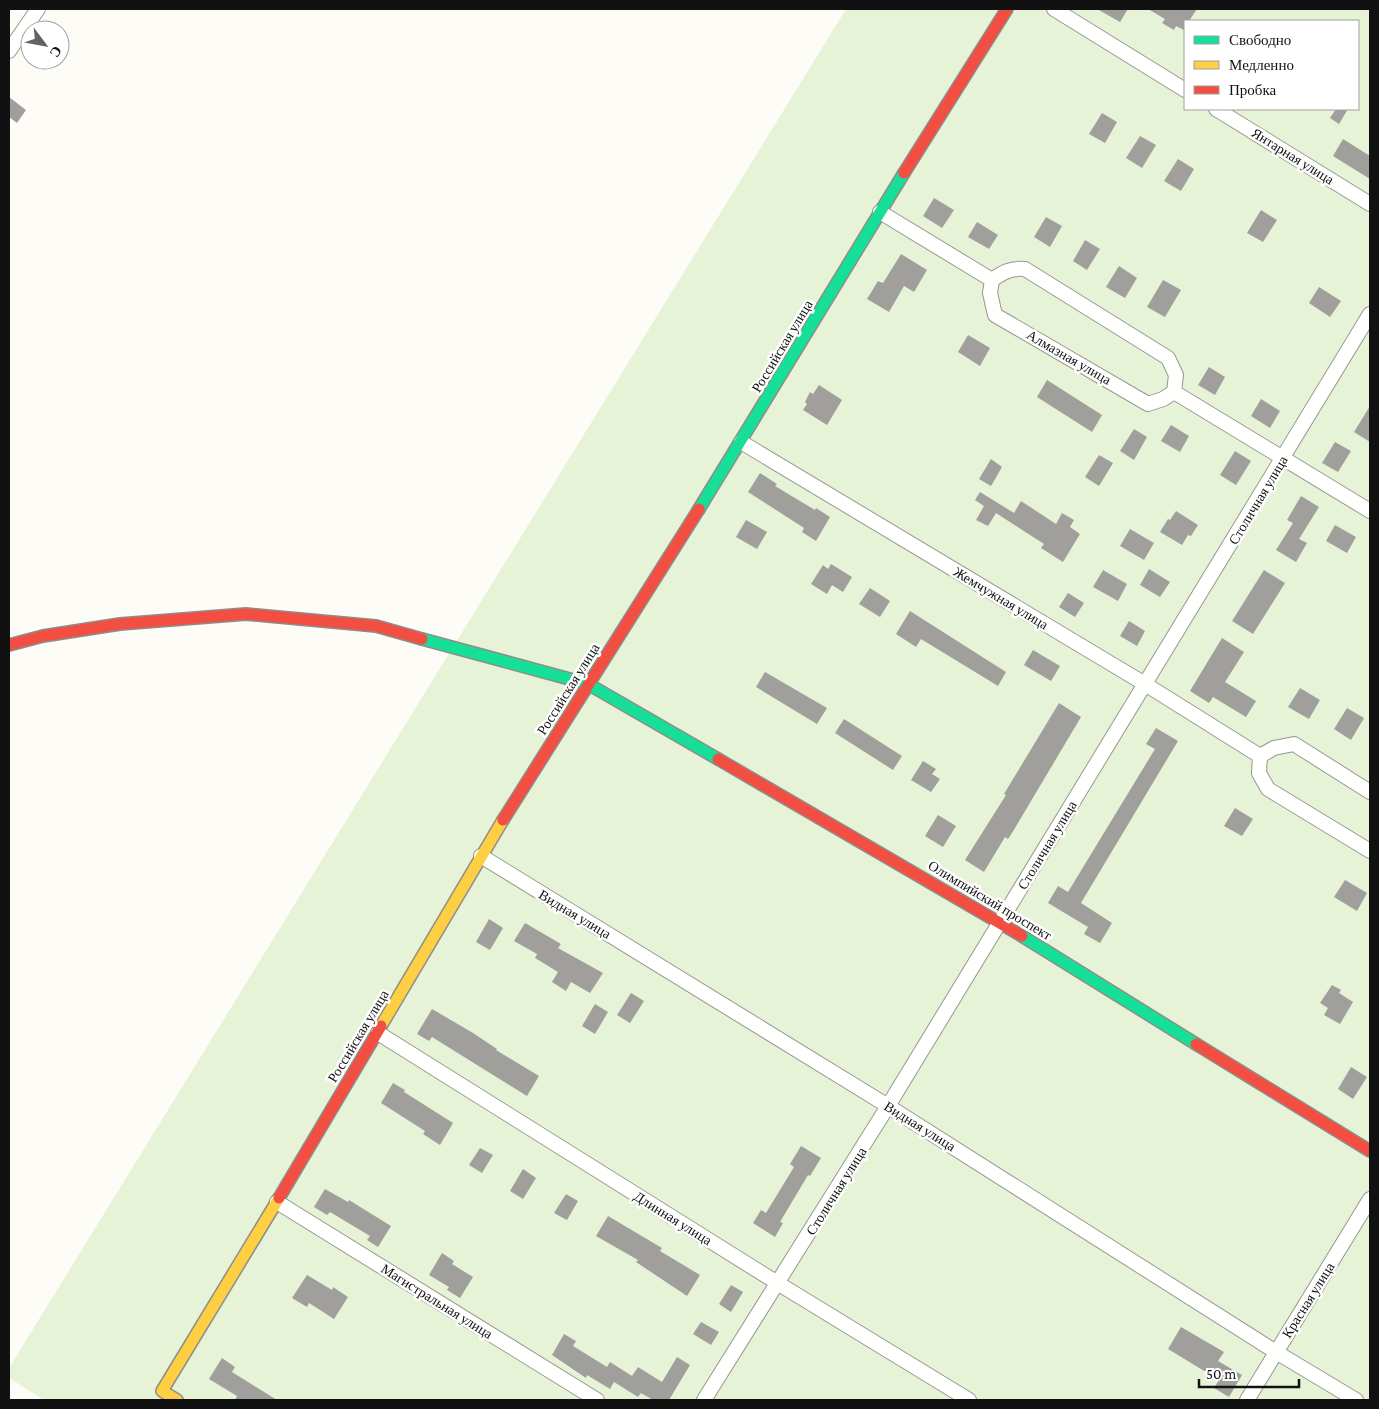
<svg xmlns="http://www.w3.org/2000/svg" width="1379" height="1409" viewBox="0 0 1379 1409" font-family="'Crimson Pro',serif">
<rect width="100%" height="100%" fill="#fdfcf7"/>
<path fill="#e7f3d7" fill-rule="evenodd" d="M 846,9 L 1370,9 L 1370,1400 L 44,1400 L 9,1378 L 9,1368 ZM 1185,21 L 1358,21 L 1358,109 L 1185,109 Z"/>
<g fill="#a19f9c">
<path d="M 1097,9 L 1128,9 L 1120,22 Z"/>
<path d="M 1148,9 L 1197,9 L 1189,21 L 1185,21 L 1184,30 L 1176,26 L 1174,30 L 1162,23 L 1165,19 Z"/>
<path d="M 9,97 L 26,110 L 17,123 L 9,117 Z"/>
<path d="M 1336,109 L 1348,109 L 1339,124 L 1330,118 Z"/>
<path d="M 1102,113 L 1117,122 L 1105,143 L 1089,134 Z"/>
<path d="M 1140,136 L 1156,145 L 1142,168 L 1126,158 Z"/>
<path d="M 1343,139 L 1370,156 L 1370,179 L 1333,156 Z"/>
<path d="M 1178,159 L 1194,169 L 1181,191 L 1164,181 Z"/>
<path d="M 934,198 L 954,210 L 942,228 L 923,216 Z"/>
<path d="M 1261,210 L 1277,220 L 1263,242 L 1247,233 Z"/>
<path d="M 1046,217 L 1062,226 L 1050,247 L 1034,237 Z"/>
<path d="M 977,222 L 998,235 L 989,249 L 968,237 Z"/>
<path d="M 1085,240 L 1100,249 L 1087,270 L 1073,261 Z"/>
<path d="M 901,254 L 927,270 L 914,292 L 904,286 L 889,312 L 867,299 L 878,281 L 883,283 Z"/>
<path d="M 1119,266 L 1137,278 L 1125,298 L 1106,287 Z"/>
<path d="M 1163,280 L 1181,290 L 1165,317 L 1147,307 Z"/>
<path d="M 1319,287 L 1341,301 L 1330,317 L 1309,303 Z"/>
<path d="M 968,335 L 990,348 L 980,366 L 958,352 Z"/>
<path d="M 1209,367 L 1225,377 L 1215,395 L 1198,385 Z"/>
<path d="M 1047,380 L 1102,415 L 1092,432 L 1037,397 Z"/>
<path d="M 819,385 L 842,400 L 827,425 L 803,410 L 807,404 L 805,402 L 810,392 L 813,394 Z"/>
<path d="M 1261,399 L 1280,411 L 1270,428 L 1251,416 Z"/>
<path d="M 1370,406 L 1370,442 L 1354,432 Z"/>
<path d="M 1171,425 L 1189,436 L 1180,452 L 1161,441 Z"/>
<path d="M 1134,429 L 1147,437 L 1134,460 L 1120,451 Z"/>
<path d="M 1335,442 L 1351,451 L 1338,472 L 1322,463 Z"/>
<path d="M 1235,451 L 1251,461 L 1236,485 L 1220,475 Z"/>
<path d="M 1099,455 L 1113,463 L 1099,486 L 1085,477 Z"/>
<path d="M 991,459 L 1002,467 L 991,486 L 979,479 Z"/>
<path d="M 760,473 L 777,484 L 775,486 L 815,510 L 816,508 L 830,517 L 816,541 L 802,532 L 804,528 L 748,492 Z"/>
<path d="M 980,492 L 1014,513 L 1021,501 L 1056,524 L 1062,513 L 1074,520 L 1070,527 L 1080,534 L 1063,562 L 1041,548 L 1044,544 L 996,513 L 988,526 L 976,520 L 984,506 L 975,500 Z"/>
<path d="M 1301,496 L 1319,507 L 1299,539 L 1307,543 L 1296,562 L 1276,550 L 1293,523 L 1287,520 Z"/>
<path d="M 1176,511 L 1198,525 L 1191,536 L 1188,535 L 1182,545 L 1160,532 L 1168,519 L 1170,520 Z"/>
<path d="M 746,520 L 767,532 L 757,549 L 736,537 Z"/>
<path d="M 1335,525 L 1356,537 L 1347,553 L 1326,541 Z"/>
<path d="M 1130,529 L 1154,543 L 1144,560 L 1120,546 Z"/>
<path d="M 831,564 L 852,577 L 843,592 L 832,585 L 827,594 L 811,584 L 823,565 L 828,569 Z"/>
<path d="M 1149,569 L 1170,582 L 1160,597 L 1140,585 Z"/>
<path d="M 1103,570 L 1127,584 L 1118,601 L 1093,587 Z"/>
<path d="M 1264,570 L 1285,583 L 1253,634 L 1232,621 Z"/>
<path d="M 870,588 L 890,601 L 880,617 L 859,604 Z"/>
<path d="M 1068,593 L 1084,603 L 1075,617 L 1059,607 Z"/>
<path d="M 910,611 L 1006,672 L 998,686 L 921,639 L 916,647 L 896,634 Z"/>
<path d="M 1129,621 L 1145,631 L 1137,646 L 1120,636 Z"/>
<path d="M 1222,638 L 1244,652 L 1225,682 L 1256,701 L 1246,717 L 1213,697 L 1209,703 L 1190,691 Z"/>
<path d="M 1033,650 L 1060,666 L 1051,681 L 1024,665 Z"/>
<path d="M 765,672 L 827,708 L 817,724 L 756,687 Z"/>
<path d="M 1300,688 L 1320,700 L 1309,719 L 1288,707 Z"/>
<path d="M 1059,703 L 1081,717 L 1012,833 L 1008,839 L 1005,837 L 984,872 L 965,860 L 1006,795 L 1004,794 Z"/>
<path d="M 1347,708 L 1364,718 L 1351,740 L 1334,729 Z"/>
<path d="M 844,719 L 902,756 L 893,770 L 835,733 Z"/>
<path d="M 1156,728 L 1178,741 L 1081,903 L 1112,923 L 1100,943 L 1084,934 L 1088,927 L 1048,903 L 1058,886 L 1068,892 L 1155,749 L 1146,744 Z"/>
<path d="M 923,761 L 936,769 L 932,774 L 940,779 L 931,792 L 911,780 Z"/>
<path d="M 1235,808 L 1253,819 L 1242,836 L 1224,826 Z"/>
<path d="M 938,815 L 956,826 L 943,847 L 925,836 Z"/>
<path d="M 1345,880 L 1367,893 L 1357,911 L 1334,897 Z"/>
<path d="M 489,919 L 503,928 L 490,950 L 476,942 Z"/>
<path d="M 525,923 L 561,944 L 558,948 L 603,973 L 590,993 L 571,982 L 566,991 L 552,982 L 558,972 L 535,958 L 537,954 L 514,941 Z"/>
<path d="M 1332,985 L 1341,990 L 1339,993 L 1353,1002 L 1340,1024 L 1324,1015 L 1328,1008 L 1320,1003 Z"/>
<path d="M 631,993 L 644,1001 L 630,1023 L 617,1015 Z"/>
<path d="M 595,1004 L 608,1012 L 595,1034 L 582,1026 Z"/>
<path d="M 432,1009 L 473,1033 L 497,1049 L 496,1050 L 539,1076 L 527,1096 L 432,1037 L 429,1041 L 417,1034 Z"/>
<path d="M 1351,1067 L 1367,1077 L 1353,1099 L 1338,1089 Z"/>
<path d="M 393,1083 L 405,1090 L 404,1092 L 453,1123 L 440,1145 L 423,1134 L 425,1131 L 381,1103 Z"/>
<path d="M 801,1146 L 821,1158 L 810,1176 L 808,1175 L 780,1222 L 783,1223 L 775,1237 L 753,1223 L 761,1210 L 766,1213 L 794,1167 L 790,1164 Z"/>
<path d="M 480,1148 L 493,1155 L 482,1173 L 469,1165 Z"/>
<path d="M 523,1169 L 536,1178 L 523,1199 L 510,1191 Z"/>
<path d="M 325,1189 L 348,1202 L 349,1200 L 391,1226 L 378,1247 L 367,1240 L 370,1236 L 330,1212 L 327,1215 L 314,1207 Z"/>
<path d="M 566,1194 L 578,1201 L 567,1220 L 554,1213 Z"/>
<path d="M 608,1216 L 662,1248 L 660,1251 L 700,1275 L 687,1296 L 636,1262 L 638,1260 L 596,1236 Z"/>
<path d="M 442,1253 L 454,1261 L 452,1264 L 473,1277 L 460,1298 L 447,1290 L 449,1287 L 429,1275 Z"/>
<path d="M 307,1275 L 332,1290 L 333,1287 L 348,1297 L 334,1319 L 309,1303 L 307,1307 L 292,1298 Z"/>
<path d="M 731,1285 L 743,1292 L 731,1312 L 719,1304 Z"/>
<path d="M 701,1322 L 719,1332 L 711,1345 L 693,1334 Z"/>
<path d="M 1181,1327 L 1224,1352 L 1218,1361 L 1242,1375 L 1229,1397 L 1214,1388 L 1219,1380 L 1168,1349 Z"/>
<path d="M 564,1334 L 576,1341 L 573,1346 L 607,1367 L 610,1362 L 632,1376 L 638,1367 L 662,1382 L 677,1357 L 690,1365 L 669,1400 L 653,1400 L 641,1393 L 638,1397 L 614,1382 L 610,1389 L 587,1375 L 586,1378 L 552,1355 Z"/>
<path d="M 222,1358 L 235,1367 L 232,1372 L 277,1400 L 235,1400 L 237,1396 L 209,1379 Z"/>
</g>
<g fill="none" stroke-linecap="round" stroke-linejoin="round">
<g stroke="#979795" stroke-width="16">
<g id="street">
<path d="M 1054,9 L 1185,90"/>
<path d="M 9,51 L 38,9"/>
<path d="M 1216,109 L 1370,204"/>
<path d="M 880,212 L 992,280 L 990,293 L 995,315 L 1148,404 L 1163,399 L 1174,392 L 1370,511"/>
<path d="M 992,280 C 1003,272 1011,268 1025,269 L 1168,358 L 1176,375 L 1174,392"/>
<path d="M 741,442 L 1145,684 L 1260,756 L 1259,773 L 1268,789 L 1370,851"/>
<path d="M 1260,756 L 1274,748 L 1294,744 L 1370,792"/>
<path d="M 481,856 L 888,1106 L 1276,1352 L 1356,1400"/>
<path d="M 378,1033 L 779,1284 L 969,1400"/>
<path d="M 277,1202 L 597,1400"/>
<path d="M 704,1400 L 888,1106 L 1370,314"/>
<path d="M 1247,1400 L 1370,1199"/>
</g>
</g>
<g stroke="#8e8d8b" stroke-width="14">
<g id="fast">
<path d="M 699,509 L 904,173"/>
<path d="M 422,639 L 588,684 L 718,759"/>
<path d="M 1022,936 L 1196,1044"/>
</g>
</g>
<g stroke="#8e8d8b" stroke-width="14">
<g id="slow">
<path d="M 381,1026 L 503,820"/>
<path d="M 177,1400 L 162,1391 L 279,1198"/>
</g>
</g>
<g stroke="#8e8d8b" stroke-width="14">
<g id="jam">
<path d="M 904,173 L 1007,9"/>
<path d="M 9,645 L 43,636 L 120,624 L 246,614 L 376,626 L 422,639"/>
<path d="M 718,759 L 1022,936"/>
<path d="M 503,820 L 699,509"/>
<path d="M 1196,1044 L 1370,1151"/>
<path d="M 279,1198 L 381,1026"/>
</g>
</g>
<use href="#street" stroke="#fffffe" stroke-width="14"/>
<use href="#fast" stroke="#16e098" stroke-width="11"/>
<use href="#slow" stroke="#ffcf43" stroke-width="11"/>
<use href="#jam" stroke="#f24e42" stroke-width="11"/>
</g>
<g text-anchor="middle" stroke-width="5" stroke-linejoin="round" paint-order="stroke">
<g font-size="14" fill="#111" stroke="#fff">
<text transform="translate(1293 156) rotate(32)" y="5">Янтарная улица</text>
<text transform="translate(782 346) rotate(-59)" y="5">Российская улица</text>
<text transform="translate(1069 357) rotate(30)" y="5">Алмазная улица</text>
<text transform="translate(1258 500) rotate(-59)" y="5">Столичная улица</text>
<text transform="translate(1001 598) rotate(31)" y="5">Жемчужная улица</text>
<text transform="translate(568 689) rotate(-58)" y="5">Российская улица</text>
<text transform="translate(1047 845) rotate(-59)" y="5">Столичная улица</text>
<text transform="translate(990 900) rotate(31)" y="5">Олимпийский проспект</text>
<text transform="translate(575 914) rotate(31)" y="5">Видная улица</text>
<text transform="translate(358 1036) rotate(-59)" y="5">Российская улица</text>
<text transform="translate(920 1126) rotate(32)" y="5">Видная улица</text>
<text transform="translate(836 1191) rotate(-58)" y="5">Столичная улица</text>
<text transform="translate(673 1218) rotate(32)" y="5">Длинная улица</text>
<text transform="translate(1308 1300) rotate(-58)" y="5">Красная улица</text>
<text transform="translate(437 1301) rotate(32)" y="5">Магистральная улица</text>
</g>
</g>
<rect width="1379" height="1409" fill="none" stroke="#111111" stroke-width="20"/>
<rect x="1184" y="20" width="175" height="90" fill="#ffffff" stroke="#a0a0a0"/>
<rect x="1194" y="36" width="25" height="8" fill="#16e098" stroke="#a0a0a0"/>
<text x="1229" y="45" font-size="15" fill="#111111">Свободно</text>
<rect x="1194" y="61" width="25" height="8" fill="#ffcf43" stroke="#a0a0a0"/>
<text x="1229" y="70" font-size="15" fill="#111111">Медленно</text>
<rect x="1194" y="86" width="25" height="8" fill="#f24e42" stroke="#a0a0a0"/>
<text x="1229" y="95" font-size="15" fill="#111111">Пробка</text>
<g transform="translate(45 45) rotate(122)"><circle r="24" fill="#ffffff" stroke="#a0a0a0"/>
<path d="M0-4L9 19L0 12L-9 19Z" fill="#646362"/>
<text y="-8" font-size="14" font-weight="bold" text-anchor="middle" fill="#111111">С</text>
</g>
<path d="M1199 1379v8h100v-8" fill="none" stroke="#111111" stroke-width="2.5"/>
<text x="1206" y="1379" font-size="15" fill="#111111" stroke="#ffffff" stroke-width="4" paint-order="stroke">50 m</text>
</svg>
